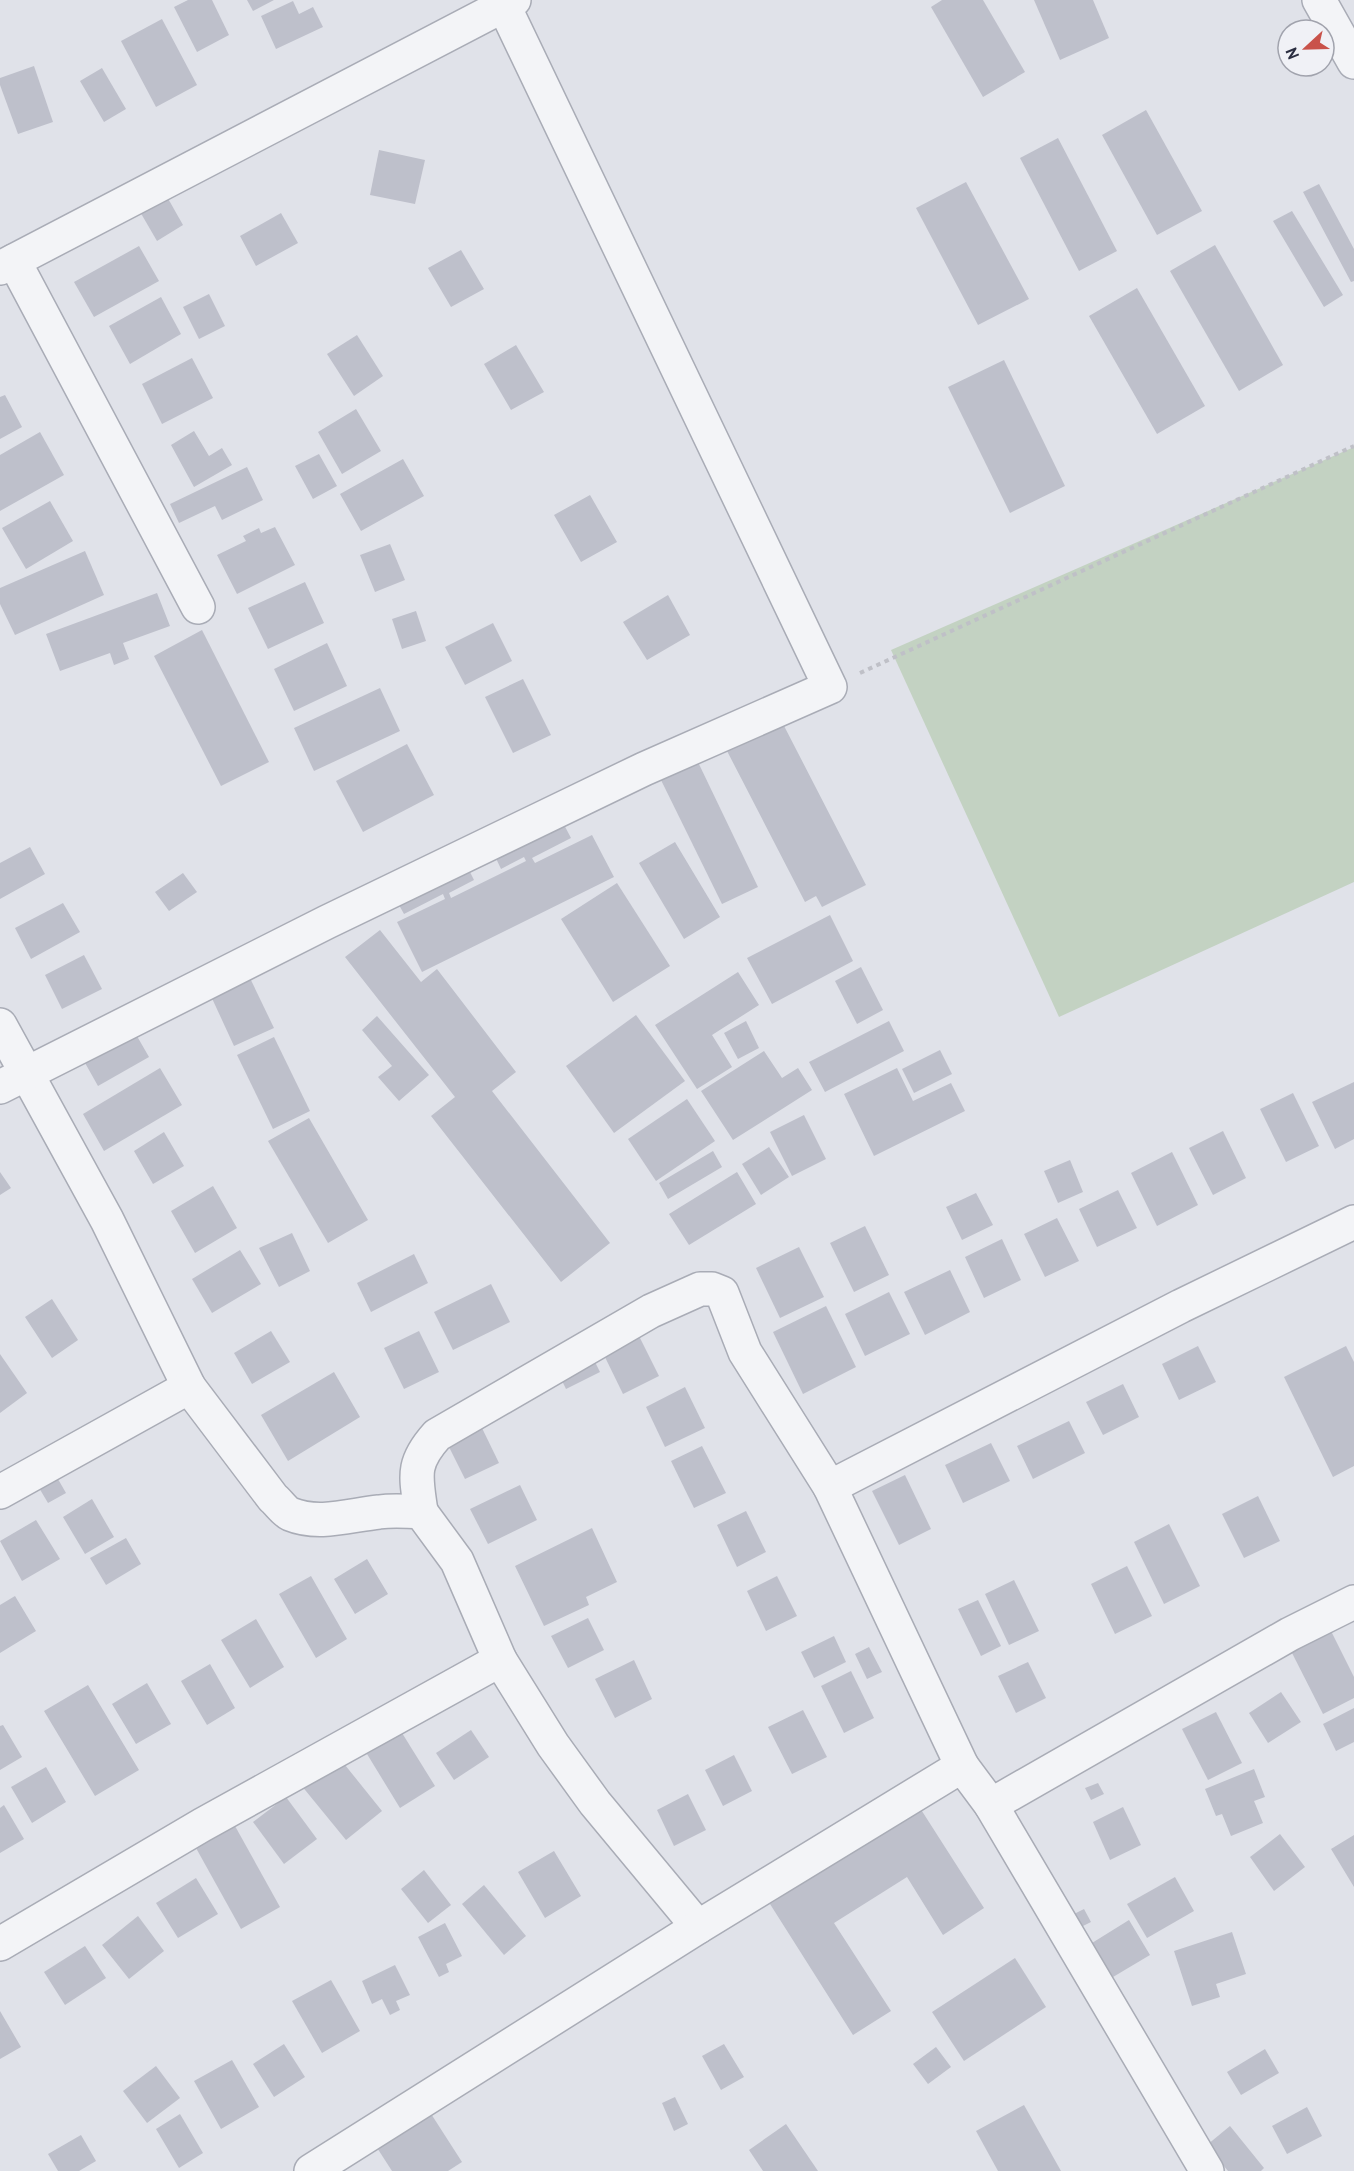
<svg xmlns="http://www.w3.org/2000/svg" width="1354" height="2171" viewBox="0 0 1354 2171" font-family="'PT Sans',sans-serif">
<rect width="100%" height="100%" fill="#e0e2e9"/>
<path fill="#c3d2c2" d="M 1354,447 L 1354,882 L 1059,1017 L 891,650 Z"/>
<g fill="#bec0cb">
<path d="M 188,0 L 212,0 L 229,35 L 197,52 L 174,7 Z"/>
<path d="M 247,0 L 274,0 L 253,11 Z"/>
<path d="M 942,0 L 983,0 L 1025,72 L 983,97 L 931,7 Z"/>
<path d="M 1034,0 L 1093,0 L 1109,38 L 1060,60 Z"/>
<path d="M 293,1 L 299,14 L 313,7 L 323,27 L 276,49 L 261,16 Z"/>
<path d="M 162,19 L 197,85 L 156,107 L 121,41 Z"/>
<path d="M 34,66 L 53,122 L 18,134 L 0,85 L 0,78 Z"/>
<path d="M 102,68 L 126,109 L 104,122 L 80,81 Z"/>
<path d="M 1146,110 L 1202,211 L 1157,235 L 1102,135 Z"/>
<path d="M 1058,138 L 1117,251 L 1079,271 L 1020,158 Z"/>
<path d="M 379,150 L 425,160 L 415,204 L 370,195 Z"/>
<path d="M 966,182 L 1029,299 L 978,325 L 916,208 Z"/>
<path d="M 1319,184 L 1354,249 L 1354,281 L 1351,282 L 1303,192 Z"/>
<path d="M 166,195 L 183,225 L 157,241 L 139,210 Z"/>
<path d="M 1292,211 L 1343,295 L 1324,307 L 1273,221 Z"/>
<path d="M 281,213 L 298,243 L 256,266 L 240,236 Z"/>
<path d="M 1215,245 L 1283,365 L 1239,391 L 1170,271 Z"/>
<path d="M 139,246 L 159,281 L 94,317 L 74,282 Z"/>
<path d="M 461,250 L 484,289 L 451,307 L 428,268 Z"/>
<path d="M 1137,288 L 1205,406 L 1157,434 L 1089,316 Z"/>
<path d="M 209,294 L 225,326 L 199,339 L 183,307 Z"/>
<path d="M 161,297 L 181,334 L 130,364 L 109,326 Z"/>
<path d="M 357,335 L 383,376 L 354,396 L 327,354 Z"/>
<path d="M 516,345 L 544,392 L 511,410 L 484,364 Z"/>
<path d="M 192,358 L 213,398 L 162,424 L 142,384 Z"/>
<path d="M 1004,360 L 1065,486 L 1010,513 L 948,387 Z"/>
<path d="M 5,395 L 22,427 L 0,439 L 0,397 Z"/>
<path d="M 356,409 L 381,451 L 342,474 L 318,432 Z"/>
<path d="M 194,431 L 209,456 L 222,448 L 232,465 L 194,487 L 171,445 Z"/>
<path d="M 40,432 L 64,475 L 0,511 L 0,455 Z"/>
<path d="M 319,454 L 337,486 L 313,499 L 295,466 Z"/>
<path d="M 403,459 L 424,496 L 361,531 L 340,494 Z"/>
<path d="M 247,467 L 263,500 L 222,520 L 215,506 L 179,523 L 170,504 Z"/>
<path d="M 590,495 L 617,542 L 581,562 L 554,515 Z"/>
<path d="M 50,501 L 73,541 L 26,569 L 2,528 Z"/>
<path d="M 275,527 L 295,565 L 237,594 L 217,555 L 246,541 L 243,536 L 259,528 L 261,533 Z"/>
<path d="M 390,544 L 405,580 L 375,592 L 360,555 Z"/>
<path d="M 85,551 L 104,595 L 15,635 L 0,604 L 0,588 Z"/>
<path d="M 305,582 L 324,623 L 268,649 L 248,608 Z"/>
<path d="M 157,593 L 170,626 L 123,643 L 129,659 L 114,665 L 110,653 L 60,671 L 46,634 Z"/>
<path d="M 668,595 L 690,635 L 647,660 L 623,622 Z"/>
<path d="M 416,611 L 426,641 L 402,649 L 392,619 Z"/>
<path d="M 493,623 L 512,661 L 465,685 L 445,647 Z"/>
<path d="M 202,630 L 269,762 L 221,786 L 154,656 Z"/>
<path d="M 327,643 L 347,686 L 294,711 L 274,669 Z"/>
<path d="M 523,679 L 551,735 L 513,753 L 485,697 Z"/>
<path d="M 380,688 L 400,731 L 314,771 L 294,728 Z"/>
<path d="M 781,720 L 866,885 L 822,907 L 816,896 L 805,902 L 726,749 Z"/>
<path d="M 407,744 L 434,795 L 363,832 L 336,781 Z"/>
<path d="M 697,760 L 758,887 L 722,904 L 660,778 Z"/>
<path d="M 561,819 L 571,838 L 532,858 L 535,863 L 592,835 L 614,877 L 422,972 L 397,922 L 445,899 L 443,894 L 404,914 L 399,905 L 464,860 L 474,880 L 449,893 L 451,898 L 526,861 L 524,857 L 501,869 L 493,852 Z"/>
<path d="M 675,842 L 720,917 L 684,939 L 639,863 Z"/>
<path d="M 30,847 L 45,874 L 0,899 L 0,863 Z"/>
<path d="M 183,873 L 197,892 L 169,911 L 155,892 Z"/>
<path d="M 617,883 L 670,966 L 613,1002 L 561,919 Z"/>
<path d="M 63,903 L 80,932 L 31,959 L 15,928 Z"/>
<path d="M 830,915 L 853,961 L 772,1004 L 747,958 Z"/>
<path d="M 380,930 L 421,982 L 437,969 L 516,1072 L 492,1091 L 610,1243 L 561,1282 L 431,1116 L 455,1097 L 345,957 Z"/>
<path d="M 84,955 L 102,989 L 62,1009 L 45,975 Z"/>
<path d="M 861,967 L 883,1010 L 857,1024 L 835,981 Z"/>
<path d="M 738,972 L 759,1005 L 712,1035 L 732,1067 L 697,1089 L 655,1025 Z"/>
<path d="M 249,976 L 274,1028 L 234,1046 L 210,994 Z"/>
<path d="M 636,1015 L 685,1081 L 614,1133 L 566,1066 Z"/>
<path d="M 377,1016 L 429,1075 L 399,1101 L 378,1077 L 392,1066 L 362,1030 Z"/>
<path d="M 746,1021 L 759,1048 L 738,1059 L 724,1033 Z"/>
<path d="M 889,1021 L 904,1051 L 825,1092 L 809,1062 Z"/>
<path d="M 130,1024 L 149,1057 L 98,1086 L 80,1054 Z"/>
<path d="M 274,1037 L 310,1111 L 273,1129 L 237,1055 Z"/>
<path d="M 940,1050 L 952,1074 L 914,1093 L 902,1069 Z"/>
<path d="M 764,1051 L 782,1078 L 798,1068 L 812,1090 L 733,1140 L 701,1091 Z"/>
<path d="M 160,1068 L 182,1105 L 104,1151 L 83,1114 Z"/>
<path d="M 897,1068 L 913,1101 L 951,1083 L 965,1111 L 874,1156 L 844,1094 Z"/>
<path d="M 1354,1082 L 1354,1139 L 1335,1149 L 1312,1102 Z"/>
<path d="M 1293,1093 L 1319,1146 L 1286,1162 L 1260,1109 Z"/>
<path d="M 687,1099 L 715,1141 L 656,1181 L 628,1139 Z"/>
<path d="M 804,1115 L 826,1159 L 792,1176 L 770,1132 Z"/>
<path d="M 309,1118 L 368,1220 L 328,1243 L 268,1141 Z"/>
<path d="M 1223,1131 L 1246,1178 L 1213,1195 L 1189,1148 Z"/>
<path d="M 164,1132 L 184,1166 L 153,1184 L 134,1151 Z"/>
<path d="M 769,1147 L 789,1177 L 761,1195 L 742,1164 Z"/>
<path d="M 713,1151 L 722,1167 L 668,1199 L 659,1183 Z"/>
<path d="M 1172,1152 L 1198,1205 L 1157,1226 L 1131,1173 Z"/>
<path d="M 1070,1160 L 1083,1192 L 1058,1203 L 1044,1171 Z"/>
<path d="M 0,1172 L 11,1188 L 0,1195 Z"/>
<path d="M 737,1172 L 756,1204 L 689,1245 L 669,1214 Z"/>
<path d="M 213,1186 L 237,1228 L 195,1253 L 171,1211 Z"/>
<path d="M 1118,1190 L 1137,1228 L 1097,1247 L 1079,1209 Z"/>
<path d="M 976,1193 L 993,1225 L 962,1240 L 946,1207 Z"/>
<path d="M 1057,1218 L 1079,1261 L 1045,1277 L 1024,1234 Z"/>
<path d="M 865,1226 L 889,1275 L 854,1292 L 830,1243 Z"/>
<path d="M 292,1233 L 310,1271 L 279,1287 L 259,1248 Z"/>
<path d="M 1002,1239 L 1021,1280 L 984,1298 L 965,1257 Z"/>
<path d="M 799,1247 L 824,1297 L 780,1318 L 756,1268 Z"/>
<path d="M 240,1250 L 261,1284 L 212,1313 L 192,1279 Z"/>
<path d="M 414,1254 L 428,1283 L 371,1312 L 357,1283 Z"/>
<path d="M 950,1270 L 970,1312 L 925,1335 L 904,1292 Z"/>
<path d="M 491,1284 L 510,1322 L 453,1350 L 434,1312 Z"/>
<path d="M 889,1292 L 910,1334 L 865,1356 L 845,1314 Z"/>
<path d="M 52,1299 L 78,1340 L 52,1358 L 25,1317 Z"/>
<path d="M 826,1306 L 856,1367 L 803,1394 L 773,1332 Z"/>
<path d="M 271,1331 L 290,1362 L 252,1384 L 234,1353 Z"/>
<path d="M 419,1331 L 439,1372 L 404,1389 L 384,1348 Z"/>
<path d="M 639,1336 L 659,1376 L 623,1394 L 603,1353 Z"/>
<path d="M 586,1344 L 600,1372 L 566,1389 L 552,1360 Z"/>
<path d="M 1198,1346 L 1216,1382 L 1179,1400 L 1162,1364 Z"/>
<path d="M 1346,1346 L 1354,1362 L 1354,1466 L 1333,1477 L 1284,1377 Z"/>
<path d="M 0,1354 L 27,1393 L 0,1413 Z"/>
<path d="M 334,1372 L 360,1417 L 288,1461 L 261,1415 Z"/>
<path d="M 1123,1384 L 1139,1417 L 1103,1435 L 1086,1402 Z"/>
<path d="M 685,1387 L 705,1428 L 665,1447 L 646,1407 Z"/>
<path d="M 1069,1421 L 1085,1453 L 1033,1479 L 1017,1446 Z"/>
<path d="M 481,1426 L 499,1463 L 465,1479 L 447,1443 Z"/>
<path d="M 991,1443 L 1010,1481 L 963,1503 L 945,1465 Z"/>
<path d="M 702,1446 L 726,1493 L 694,1508 L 671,1461 Z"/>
<path d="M 47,1460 L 66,1493 L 48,1503 L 29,1471 Z"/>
<path d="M 905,1475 L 931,1529 L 899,1545 L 872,1491 Z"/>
<path d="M 520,1485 L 537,1520 L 488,1544 L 470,1509 Z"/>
<path d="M 1258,1496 L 1280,1541 L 1244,1558 L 1222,1514 Z"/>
<path d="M 92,1499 L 114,1537 L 85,1554 L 63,1517 Z"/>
<path d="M 746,1511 L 766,1552 L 737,1567 L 717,1525 Z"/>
<path d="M 36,1520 L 60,1559 L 22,1581 L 0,1541 Z"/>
<path d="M 1169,1524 L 1200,1586 L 1164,1604 L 1134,1542 Z"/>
<path d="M 592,1528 L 617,1582 L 586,1597 L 589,1605 L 544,1626 L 515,1566 Z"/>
<path d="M 126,1538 L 141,1564 L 106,1585 L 90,1558 Z"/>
<path d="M 367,1559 L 388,1594 L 355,1614 L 334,1579 Z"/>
<path d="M 1127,1566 L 1152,1616 L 1115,1634 L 1091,1584 Z"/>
<path d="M 311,1576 L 347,1639 L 316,1658 L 279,1594 Z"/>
<path d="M 777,1576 L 797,1616 L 766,1631 L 747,1591 Z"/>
<path d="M 1014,1580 L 1039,1631 L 1009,1645 L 985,1594 Z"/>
<path d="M 15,1596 L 36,1631 L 0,1653 L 0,1605 Z"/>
<path d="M 978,1600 L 1001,1646 L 981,1656 L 958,1609 Z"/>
<path d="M 588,1618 L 604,1650 L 568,1668 L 551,1636 Z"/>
<path d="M 256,1619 L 284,1667 L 250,1688 L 221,1640 Z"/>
<path d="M 1330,1629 L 1354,1677 L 1354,1698 L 1323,1714 L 1290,1649 Z"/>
<path d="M 834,1636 L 846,1662 L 814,1678 L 801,1652 Z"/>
<path d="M 869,1647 L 882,1672 L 867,1679 L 855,1654 Z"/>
<path d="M 634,1660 L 652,1699 L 615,1718 L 595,1679 Z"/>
<path d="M 1028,1662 L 1046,1698 L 1016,1713 L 998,1676 Z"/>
<path d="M 210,1664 L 235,1708 L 207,1725 L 181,1681 Z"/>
<path d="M 851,1671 L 874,1718 L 844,1733 L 821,1686 Z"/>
<path d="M 147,1683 L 171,1724 L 136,1744 L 112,1704 Z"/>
<path d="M 88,1685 L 139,1770 L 95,1796 L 44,1711 Z"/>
<path d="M 1281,1692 L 1301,1722 L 1268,1743 L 1249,1713 Z"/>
<path d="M 1354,1708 L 1354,1742 L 1336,1751 L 1323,1724 Z"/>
<path d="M 803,1710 L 827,1757 L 792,1774 L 768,1727 Z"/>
<path d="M 1216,1712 L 1242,1763 L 1208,1780 L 1182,1729 Z"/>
<path d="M 3,1725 L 22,1757 L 0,1770 L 0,1726 Z"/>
<path d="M 471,1730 L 489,1757 L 454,1780 L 436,1753 Z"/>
<path d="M 402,1733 L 435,1786 L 400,1808 L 367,1754 Z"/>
<path d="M 337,1755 L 382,1811 L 346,1840 L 301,1785 Z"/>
<path d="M 734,1755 L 752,1791 L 723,1806 L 705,1770 Z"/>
<path d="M 46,1767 L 66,1802 L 32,1823 L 11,1787 Z"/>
<path d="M 1254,1769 L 1265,1797 L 1254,1801 L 1263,1823 L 1231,1836 L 1222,1814 L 1216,1816 L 1205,1789 Z"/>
<path d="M 1098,1783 L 1104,1794 L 1091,1800 L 1085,1788 Z"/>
<path d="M 688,1794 L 706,1830 L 674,1846 L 657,1810 Z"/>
<path d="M 286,1797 L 317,1839 L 284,1864 L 253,1822 Z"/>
<path d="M 4,1805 L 24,1839 L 0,1853 L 0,1808 Z"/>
<path d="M 1123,1807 L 1141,1845 L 1110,1860 L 1093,1822 Z"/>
<path d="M 920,1808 L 984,1908 L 943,1935 L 907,1877 L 834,1923 L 891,2011 L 853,2035 L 770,1904 Z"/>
<path d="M 230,1817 L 280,1907 L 241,1929 L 191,1839 Z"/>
<path d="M 1280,1834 L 1305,1867 L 1274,1891 L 1250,1857 Z"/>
<path d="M 1354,1835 L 1354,1887 L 1331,1849 Z"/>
<path d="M 554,1851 L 581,1896 L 545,1918 L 518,1872 Z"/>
<path d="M 424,1870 L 451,1905 L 428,1923 L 401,1889 Z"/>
<path d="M 1175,1877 L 1194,1911 L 1147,1938 L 1127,1904 Z"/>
<path d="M 196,1878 L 218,1914 L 178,1938 L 156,1903 Z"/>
<path d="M 484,1885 L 526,1936 L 504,1955 L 462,1904 Z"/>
<path d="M 1084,1909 L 1091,1922 L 1081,1927 L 1074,1914 Z"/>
<path d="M 138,1916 L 164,1951 L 129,1979 L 102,1945 Z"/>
<path d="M 1129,1920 L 1150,1955 L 1113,1977 L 1092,1943 Z"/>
<path d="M 445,1923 L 462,1956 L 446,1964 L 449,1972 L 439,1977 L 418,1937 Z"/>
<path d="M 1232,1932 L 1246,1974 L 1216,1984 L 1220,1997 L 1192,2006 L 1174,1951 Z"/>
<path d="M 85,1946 L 106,1978 L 65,2005 L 44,1972 Z"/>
<path d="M 1015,1958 L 1046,2007 L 964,2061 L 932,2012 Z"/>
<path d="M 395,1965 L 410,1995 L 396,2001 L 400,2010 L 390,2015 L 382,1999 L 372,2004 L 362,1981 Z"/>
<path d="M 331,1980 L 360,2031 L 322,2053 L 292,2001 Z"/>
<path d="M 0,2011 L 21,2047 L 0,2059 Z"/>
<path d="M 284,2044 L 305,2077 L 274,2097 L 253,2064 Z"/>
<path d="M 724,2044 L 744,2077 L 721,2090 L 702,2056 Z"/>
<path d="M 936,2047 L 951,2067 L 928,2084 L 913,2064 Z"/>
<path d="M 1265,2049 L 1279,2073 L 1241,2095 L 1227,2072 Z"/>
<path d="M 232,2060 L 259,2107 L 221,2129 L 194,2081 Z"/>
<path d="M 156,2066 L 180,2098 L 147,2123 L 123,2091 Z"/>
<path d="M 675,2097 L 688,2124 L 674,2131 L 662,2103 Z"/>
<path d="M 1024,2105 L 1061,2171 L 998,2171 L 976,2131 Z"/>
<path d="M 426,2106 L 462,2162 L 448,2171 L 392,2171 L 372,2140 Z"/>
<path d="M 1307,2107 L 1322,2136 L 1287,2154 L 1272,2126 Z"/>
<path d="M 180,2114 L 203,2153 L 179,2168 L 156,2129 Z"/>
<path d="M 786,2124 L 818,2171 L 763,2171 L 749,2150 Z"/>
<path d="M 1230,2126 L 1264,2168 L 1261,2171 L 1228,2171 L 1207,2145 Z"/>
<path d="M 81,2135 L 96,2161 L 79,2171 L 58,2171 L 48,2154 Z"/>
</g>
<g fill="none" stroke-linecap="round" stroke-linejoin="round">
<g stroke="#a9acb6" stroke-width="36">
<g id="street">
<path d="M 1319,0 L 1354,62"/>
<path d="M 14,261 L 198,607"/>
<path d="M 0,268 L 514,0"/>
<path d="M 0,1025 L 107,1220 L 189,1387 L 0,1492"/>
<path d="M 0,1087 L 327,922 L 644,769 L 830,687 L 504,6"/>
<path d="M 189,1387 L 273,1498 C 278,1502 284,1511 290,1514 C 319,1526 350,1515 379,1512 C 393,1510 407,1511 421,1512 L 457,1561 L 500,1660"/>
<path d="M 421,1512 C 416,1476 411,1464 437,1435 L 651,1311 L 700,1289 L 712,1289 L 722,1293 L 745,1352 L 830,1487"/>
<path d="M 962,1766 L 830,1487 L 1181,1306 L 1354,1222"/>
<path d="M 991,1805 L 1290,1634 L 1354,1602"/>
<path d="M 0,1944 L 202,1825 L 500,1660 L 553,1745 L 595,1803 L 698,1927"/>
<path d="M 311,2171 L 698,1927 L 962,1766 L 991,1805 L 1207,2171"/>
</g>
</g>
<path stroke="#bfc0c7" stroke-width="4" stroke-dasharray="4.5 4.5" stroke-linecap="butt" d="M 860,673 L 1354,446"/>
<use href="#street" stroke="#f3f4f7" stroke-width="33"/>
</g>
<g transform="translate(1306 48) rotate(248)"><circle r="28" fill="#f0f1f6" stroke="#a1a3ad" stroke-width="1.5"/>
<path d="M0-4.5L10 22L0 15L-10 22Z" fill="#c9524a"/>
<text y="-9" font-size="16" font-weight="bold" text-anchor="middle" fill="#2a2d40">N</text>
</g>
</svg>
